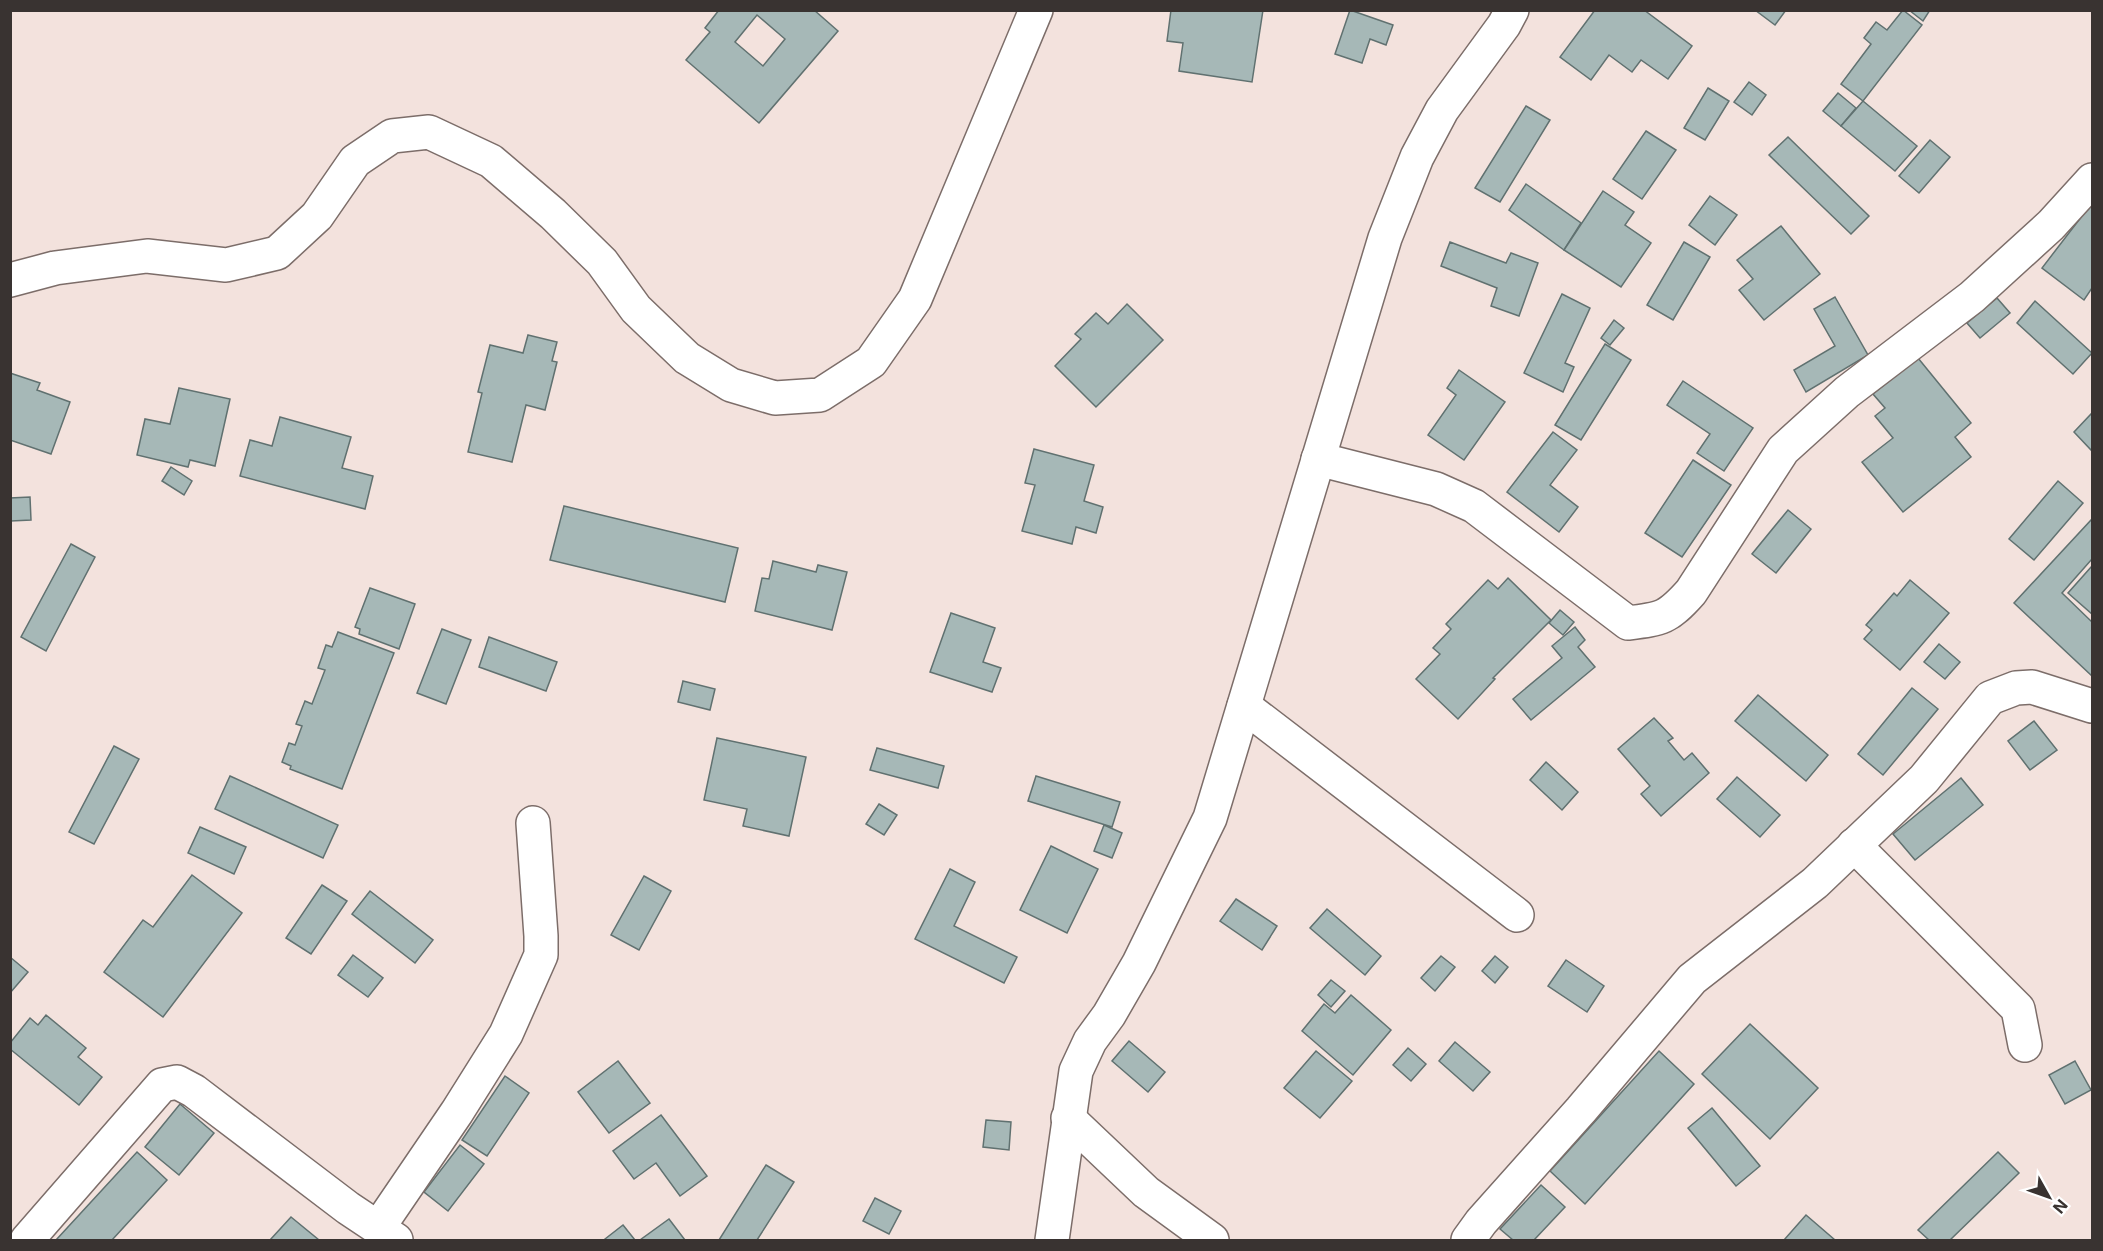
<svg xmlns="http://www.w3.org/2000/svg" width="2103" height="1251" viewBox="0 0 2103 1251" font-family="Inter,sans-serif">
<rect width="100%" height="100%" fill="#f3e2dd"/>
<g fill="#a6b8b7" stroke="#607170" stroke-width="1.5" fill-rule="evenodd">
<path d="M 719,10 L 814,10 L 838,31 L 759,123 L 686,60 L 710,32 L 705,28 ZM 757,15 L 785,39 L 763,66 L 735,42 Z"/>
<path d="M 1171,10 L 1263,10 L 1252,82 L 1179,71 L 1183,43 L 1167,41 Z"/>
<path d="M 1350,10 L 1393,25 L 1386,45 L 1370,39 L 1362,63 L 1335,54 Z"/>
<path d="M 1595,10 L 1644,10 L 1692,46 L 1668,79 L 1641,60 L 1632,72 L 1609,55 L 1591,80 L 1560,57 Z"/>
<path d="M 1755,10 L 1786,10 L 1775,25 Z"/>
<path d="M 1903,10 L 1922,25 L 1863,101 L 1841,84 L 1871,44 L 1864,38 L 1876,22 L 1887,30 Z"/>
<path d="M 1909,10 L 1930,10 L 1923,21 Z"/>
<path d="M 1749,82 L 1766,95 L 1752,115 L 1734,102 Z"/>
<path d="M 1708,88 L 1729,101 L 1705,140 L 1684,128 Z"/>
<path d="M 1838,93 L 1856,108 L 1841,126 L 1823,111 Z"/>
<path d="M 1863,101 L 1917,146 L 1895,171 L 1841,126 Z"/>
<path d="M 1526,106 L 1550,120 L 1500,202 L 1475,188 Z"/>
<path d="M 1646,131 L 1676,150 L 1642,199 L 1613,179 Z"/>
<path d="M 1788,137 L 1869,216 L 1851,234 L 1769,155 Z"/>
<path d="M 1930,140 L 1950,157 L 1919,193 L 1899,176 Z"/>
<path d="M 1526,184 L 1581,223 L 1564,250 L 1509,210 Z"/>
<path d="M 1603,191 L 1634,212 L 1625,225 L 1651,243 L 1621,287 L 1564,250 Z"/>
<path d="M 1710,196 L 1737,215 L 1715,245 L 1689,225 Z"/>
<path d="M 2092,203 L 2092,288 L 2084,300 L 2042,268 Z"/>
<path d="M 1781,226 L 1820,274 L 1764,320 L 1739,290 L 1753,279 L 1737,260 Z"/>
<path d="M 1450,242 L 1506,263 L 1511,253 L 1538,263 L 1519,316 L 1491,306 L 1497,288 L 1441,266 Z"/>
<path d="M 1684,242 L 1710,257 L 1673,320 L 1647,305 Z"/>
<path d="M 1562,294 L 1590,308 L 1565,363 L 1574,367 L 1563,392 L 1524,373 Z"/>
<path d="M 1835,297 L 1868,355 L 1806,392 L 1794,370 L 1835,346 L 1814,309 Z"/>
<path d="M 1997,298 L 2010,313 L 1980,338 L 1967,323 Z"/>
<path d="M 2035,301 L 2092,353 L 2073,374 L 2017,323 Z"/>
<path d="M 1127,304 L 1163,340 L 1096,407 L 1055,366 L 1081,339 L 1075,334 L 1096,313 L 1108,324 Z"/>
<path d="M 1614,320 L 1624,328 L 1610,345 L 1601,338 Z"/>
<path d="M 528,335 L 557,342 L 552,361 L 557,362 L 545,410 L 526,405 L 512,462 L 468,452 L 482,393 L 478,392 L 490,345 L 523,353 Z"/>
<path d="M 1605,344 L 1631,360 L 1581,440 L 1555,425 Z"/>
<path d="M 1918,358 L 1971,423 L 1955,437 L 1971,457 L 1903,512 L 1862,462 L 1893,438 L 1875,416 L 1885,408 L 1873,394 Z"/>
<path d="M 1459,370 L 1505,402 L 1464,460 L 1428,435 L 1456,395 L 1447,388 Z"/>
<path d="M 10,373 L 40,383 L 37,390 L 70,402 L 51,454 L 10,440 Z"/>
<path d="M 1683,381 L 1753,428 L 1724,471 L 1697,453 L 1710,434 L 1667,405 Z"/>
<path d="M 179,388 L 230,399 L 215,466 L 190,460 L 188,467 L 137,455 L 145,419 L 170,424 Z"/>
<path d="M 2092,413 L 2092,451 L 2074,432 Z"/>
<path d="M 280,417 L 351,437 L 342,468 L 373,476 L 365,509 L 240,476 L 250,440 L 272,446 Z"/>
<path d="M 1553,432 L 1577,450 L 1550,485 L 1578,507 L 1559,532 L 1507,492 Z"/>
<path d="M 1034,449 L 1094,465 L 1084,501 L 1103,507 L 1096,533 L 1076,527 L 1072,544 L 1022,531 L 1035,485 L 1025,483 Z"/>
<path d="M 1693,460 L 1731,485 L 1682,557 L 1645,533 Z"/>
<path d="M 171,467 L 192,481 L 184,495 L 162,481 Z"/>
<path d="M 2058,481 L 2083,503 L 2034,560 L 2009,539 Z"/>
<path d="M 30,497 L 31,520 L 11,521 L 10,498 Z"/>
<path d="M 564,506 L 738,548 L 725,602 L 550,560 Z"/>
<path d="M 1788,510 L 1811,529 L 1776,573 L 1752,554 Z"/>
<path d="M 2092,519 L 2092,559 L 2062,593 L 2092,622 L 2092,676 L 2014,603 Z"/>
<path d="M 71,544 L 95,557 L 46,651 L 21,637 Z"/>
<path d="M 773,561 L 816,572 L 818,565 L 847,572 L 832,630 L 755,611 L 762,578 L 769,579 Z"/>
<path d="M 2092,566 L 2092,614 L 2068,593 Z"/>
<path d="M 1508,578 L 1551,620 L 1493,678 L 1495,679 L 1458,719 L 1416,679 L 1440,654 L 1433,648 L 1451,629 L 1446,624 L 1488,580 L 1498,589 Z"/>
<path d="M 1910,580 L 1949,613 L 1900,670 L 1864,639 L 1872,630 L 1866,625 L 1894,593 L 1897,596 Z"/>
<path d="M 370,588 L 415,604 L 399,649 L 359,634 L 360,629 L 355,627 Z"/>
<path d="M 1560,610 L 1574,622 L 1563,635 L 1549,623 Z"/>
<path d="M 951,613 L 995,628 L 983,662 L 1001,668 L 992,692 L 930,672 Z"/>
<path d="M 1575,627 L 1585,640 L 1578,647 L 1595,667 L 1531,720 L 1513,699 L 1562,658 L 1552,646 Z"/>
<path d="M 442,629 L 471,640 L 446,704 L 417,693 Z"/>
<path d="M 338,632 L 394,653 L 342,789 L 290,769 L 291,766 L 282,762 L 289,743 L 295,745 L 302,726 L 296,724 L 305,701 L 312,704 L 325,670 L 318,668 L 326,645 L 332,647 Z"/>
<path d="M 489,637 L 557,662 L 546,691 L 479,667 Z"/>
<path d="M 1939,644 L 1960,662 L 1945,679 L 1924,662 Z"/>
<path d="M 683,681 L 715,689 L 710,710 L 678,702 Z"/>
<path d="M 1912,688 L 1938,709 L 1883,775 L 1858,754 Z"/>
<path d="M 1758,695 L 1828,755 L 1806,781 L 1735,721 Z"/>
<path d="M 1654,718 L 1673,738 L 1668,741 L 1684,760 L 1692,753 L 1709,773 L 1661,816 L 1641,794 L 1650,786 L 1618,749 Z"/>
<path d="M 2034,721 L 2057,750 L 2030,770 L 2008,741 Z"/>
<path d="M 717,738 L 806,757 L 789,836 L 743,826 L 747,809 L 704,800 Z"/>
<path d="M 114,746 L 139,759 L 94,844 L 69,832 Z"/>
<path d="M 877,748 L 944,766 L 938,788 L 870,770 Z"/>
<path d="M 1546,762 L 1578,792 L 1562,810 L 1530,780 Z"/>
<path d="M 230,776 L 338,825 L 323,858 L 215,809 Z"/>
<path d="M 1036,776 L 1120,802 L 1112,827 L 1028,801 Z"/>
<path d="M 1737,777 L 1780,815 L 1760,837 L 1717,799 Z"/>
<path d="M 1961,778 L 1983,805 L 1915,860 L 1893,834 Z"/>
<path d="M 879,804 L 897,815 L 884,835 L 866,824 Z"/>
<path d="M 1104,825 L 1122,833 L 1112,858 L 1094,851 Z"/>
<path d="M 200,827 L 246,847 L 234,874 L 188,853 Z"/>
<path d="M 1051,846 L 1098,869 L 1067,933 L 1020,910 Z"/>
<path d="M 950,869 L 975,882 L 954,926 L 1017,957 L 1004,983 L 915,939 Z"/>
<path d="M 192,875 L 242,913 L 163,1017 L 104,972 L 143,920 L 153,927 Z"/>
<path d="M 644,876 L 671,891 L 639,950 L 611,935 Z"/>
<path d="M 322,885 L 347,901 L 311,954 L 286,938 Z"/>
<path d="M 370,891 L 433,940 L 415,963 L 352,914 Z"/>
<path d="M 1236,899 L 1277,926 L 1262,950 L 1220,921 Z"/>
<path d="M 1327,909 L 1381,956 L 1365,975 L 1310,928 Z"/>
<path d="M 353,955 L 383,978 L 368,997 L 338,975 Z"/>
<path d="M 1441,956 L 1455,967 L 1435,991 L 1421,978 Z"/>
<path d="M 1495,956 L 1508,967 L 1495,983 L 1482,971 Z"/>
<path d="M 10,957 L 28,972 L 10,993 Z"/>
<path d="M 1566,960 L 1604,986 L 1587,1012 L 1548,986 Z"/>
<path d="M 1331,980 L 1345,991 L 1331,1007 L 1318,995 Z"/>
<path d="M 1351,995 L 1391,1030 L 1353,1075 L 1302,1031 L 1324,1004 L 1335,1013 Z"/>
<path d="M 46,1015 L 86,1048 L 78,1057 L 102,1077 L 79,1105 L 10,1049 L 10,1043 L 30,1018 L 38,1025 Z"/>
<path d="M 1750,1024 L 1818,1088 L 1770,1139 L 1702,1074 Z"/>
<path d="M 1129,1041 L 1165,1072 L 1148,1092 L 1112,1061 Z"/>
<path d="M 1455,1042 L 1490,1072 L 1473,1091 L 1439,1061 Z"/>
<path d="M 1408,1048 L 1426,1064 L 1411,1081 L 1393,1065 Z"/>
<path d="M 1316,1051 L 1352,1081 L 1320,1118 L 1284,1088 Z"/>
<path d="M 1659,1051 L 1694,1084 L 1585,1204 L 1550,1171 Z"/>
<path d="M 618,1061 L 650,1103 L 609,1133 L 578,1092 Z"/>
<path d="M 2075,1061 L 2091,1090 L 2065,1104 L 2049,1075 Z"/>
<path d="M 505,1076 L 529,1093 L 487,1156 L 462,1140 Z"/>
<path d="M 180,1104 L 214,1133 L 179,1175 L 145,1147 Z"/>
<path d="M 1712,1108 L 1760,1166 L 1736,1186 L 1688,1128 Z"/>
<path d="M 661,1115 L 707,1176 L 680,1196 L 656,1163 L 634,1179 L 613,1151 Z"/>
<path d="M 986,1120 L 1011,1122 L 1009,1150 L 983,1147 Z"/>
<path d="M 460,1145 L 484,1164 L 448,1211 L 424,1192 Z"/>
<path d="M 137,1152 L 167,1180 L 112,1240 L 56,1240 Z"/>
<path d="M 1998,1152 L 2019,1173 L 1950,1240 L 1929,1240 L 1918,1230 Z"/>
<path d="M 766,1165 L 794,1182 L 757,1240 L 719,1240 Z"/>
<path d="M 1541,1185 L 1565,1207 L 1534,1240 L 1513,1240 L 1500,1229 Z"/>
<path d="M 875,1198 L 901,1211 L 889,1234 L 863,1221 Z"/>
<path d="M 1806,1215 L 1835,1240 L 1784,1240 Z"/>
<path d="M 291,1217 L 319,1240 L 270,1240 Z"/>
<path d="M 669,1219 L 685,1240 L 640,1240 Z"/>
<path d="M 623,1225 L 635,1240 L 606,1240 L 605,1239 Z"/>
</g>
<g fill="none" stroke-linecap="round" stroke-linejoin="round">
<g stroke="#7c6d69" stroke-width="36">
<g id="minor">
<path d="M 10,280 L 55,268 L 147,256 L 226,265 L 277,253 L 317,216 L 355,161 L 392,136 L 429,132 L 491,161 L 553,214 L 602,262 L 636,309 L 687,358 L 731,385 L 775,398 L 820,395 L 871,362 L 915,299 L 1036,10"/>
<path d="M 1318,459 L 1436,489 L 1474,506 L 1628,623 C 1662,619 1668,618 1691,592 L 1783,450 L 1847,392 L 1972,297 L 2051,225 L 2092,180"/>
<path d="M 1244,706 L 1517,915"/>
<path d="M 1854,845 L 2018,1009 L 2025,1045"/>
<path d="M 1068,1118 L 1146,1192 L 1212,1240"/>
<path d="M 378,1228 L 457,1112 L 506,1034 L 541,955 L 541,936 L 533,823"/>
<path d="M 27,1240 L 162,1085 L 177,1082 L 194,1091 L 348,1208 L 396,1240"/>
<path d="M 1052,1240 L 1076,1071 L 1090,1041 L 1109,1015 L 1139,963 L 1210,818 L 1385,238 L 1417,157 L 1442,110 L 1504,25 L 1512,10"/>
<path d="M 1468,1240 L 1481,1222 L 1581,1110 L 1692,979 L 1815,883 L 1924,779 L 1990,698 L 2016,688 L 2032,687 L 2092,706"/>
</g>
</g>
<use href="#minor" stroke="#fff" stroke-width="33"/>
</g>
<rect width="2103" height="1251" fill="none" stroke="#393331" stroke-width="24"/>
<g transform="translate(2049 1197) rotate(130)" stroke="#ffffff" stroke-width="4.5" paint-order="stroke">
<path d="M0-4.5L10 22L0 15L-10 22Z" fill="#393331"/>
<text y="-9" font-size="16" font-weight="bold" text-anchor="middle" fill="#393331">N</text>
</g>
</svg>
